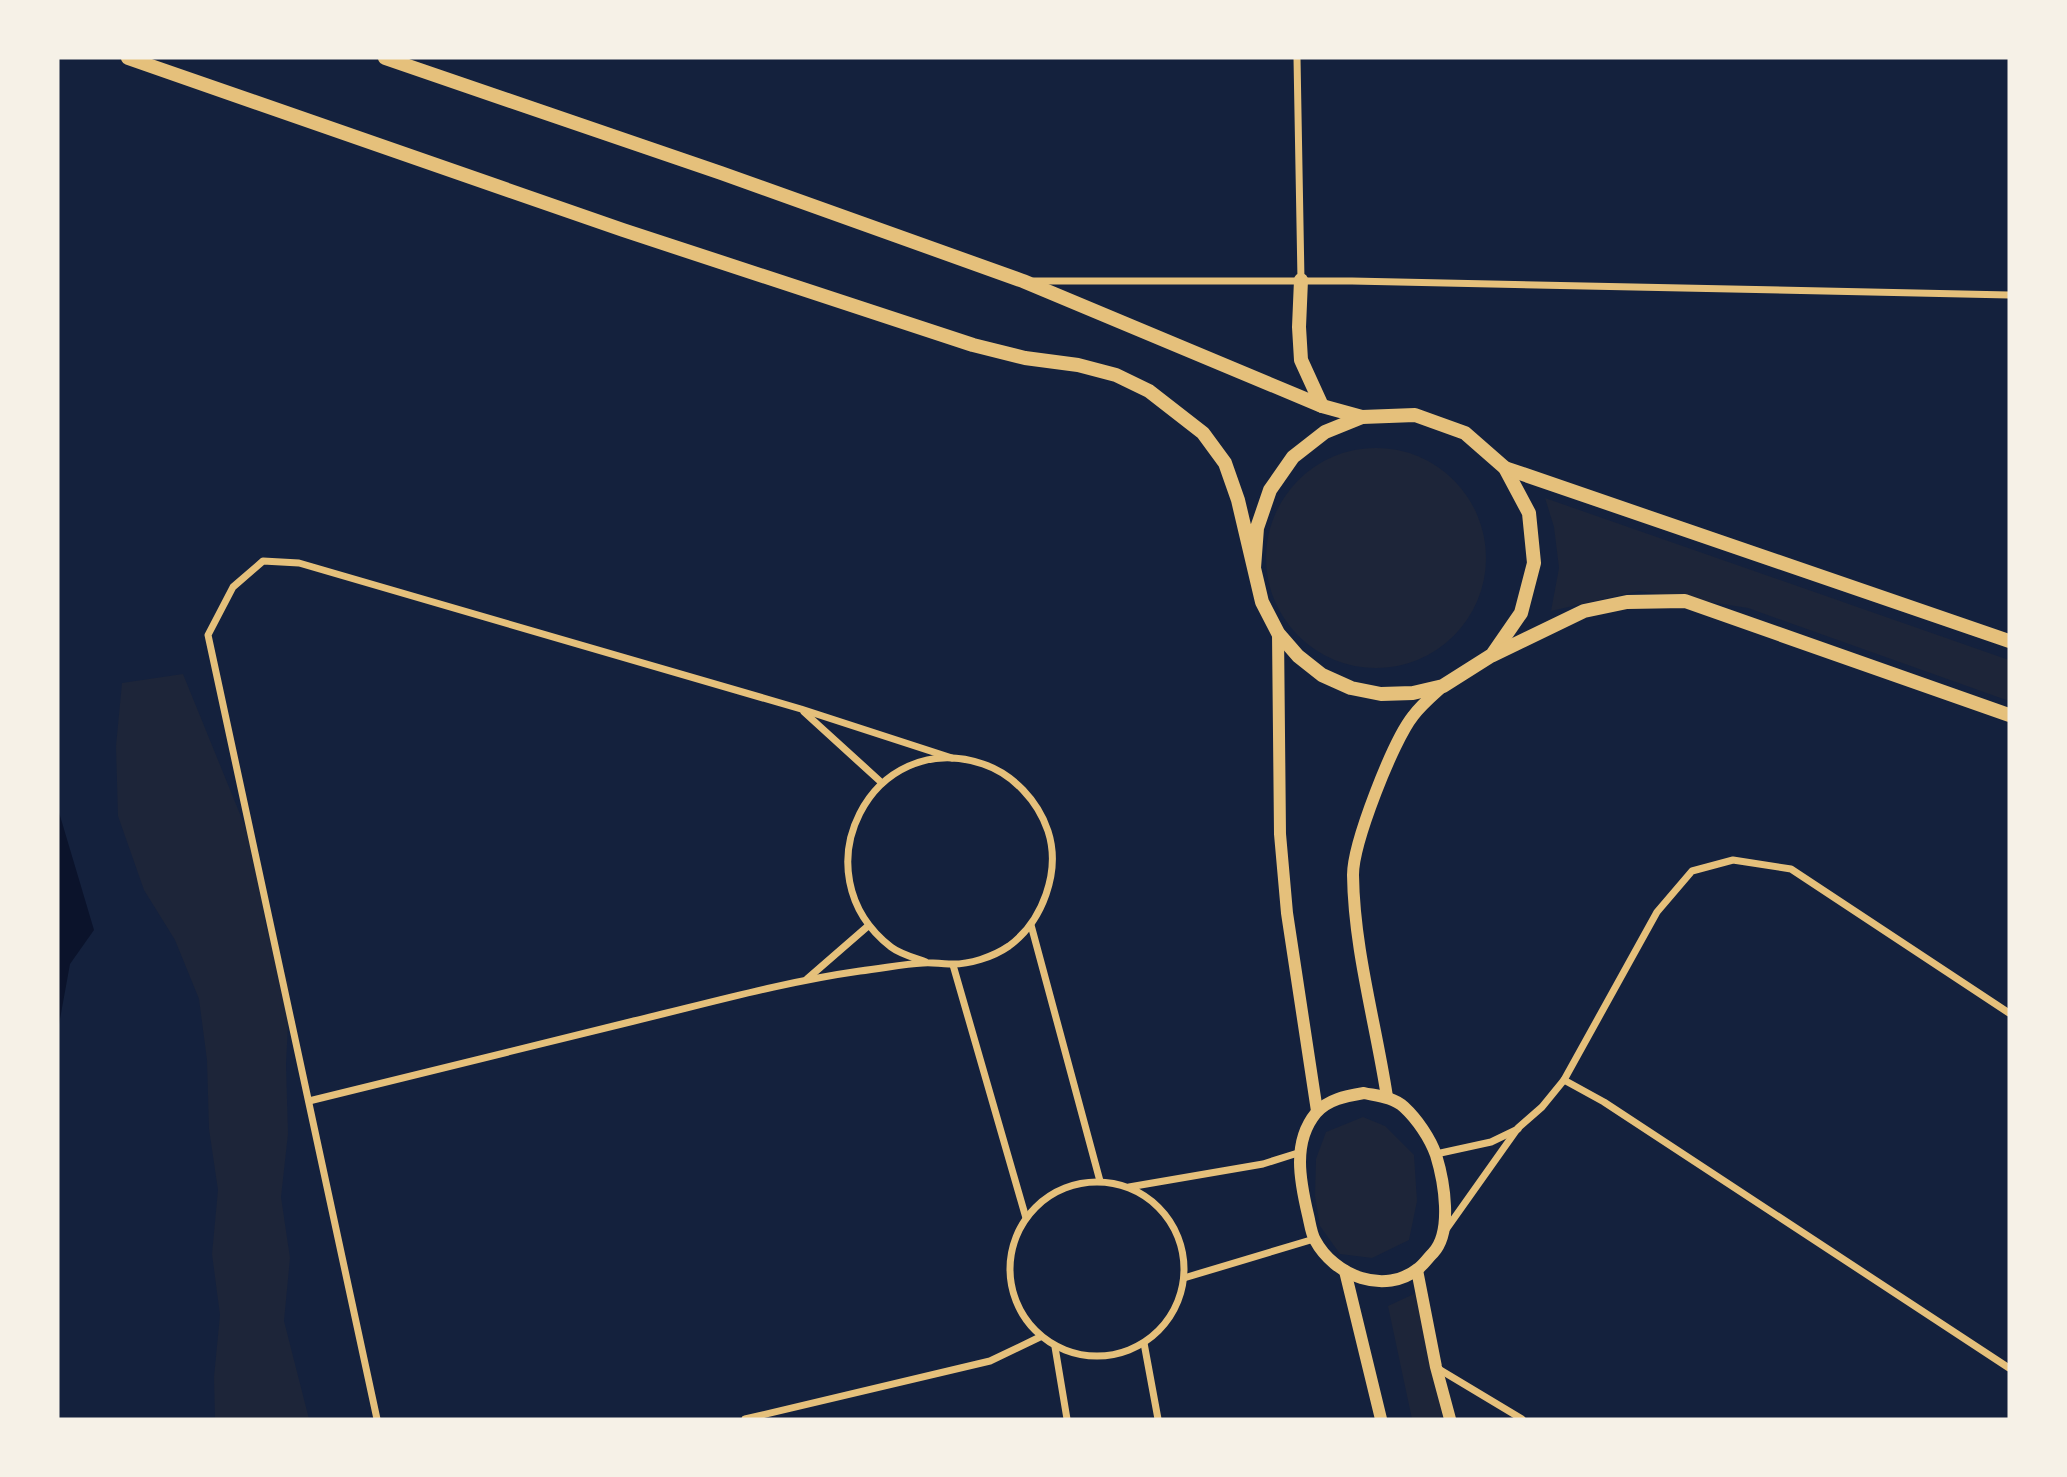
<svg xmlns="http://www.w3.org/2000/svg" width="2067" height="1477" viewBox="0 0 2067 1477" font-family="'IBM Plex Sans',sans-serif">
<rect width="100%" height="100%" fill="#14213d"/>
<g fill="#1d2539">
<circle cx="1376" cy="558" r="110"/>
<path d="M 1545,498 L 2009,660 L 2009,701 L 1748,608 L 1639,591 L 1551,611 L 1559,568 L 1554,527 Z"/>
<path d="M 183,674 L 255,851 L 266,927 L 290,986 L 286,1064 L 288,1134 L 281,1197 L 290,1258 L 284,1321 L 309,1419 L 215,1419 L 214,1377 L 220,1315 L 212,1254 L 218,1190 L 209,1129 L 207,1060 L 199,999 L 175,940 L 144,890 L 118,816 L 116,746 L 122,683 Z"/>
<path d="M 1363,1117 L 1385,1126 L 1414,1155 L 1417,1201 L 1409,1240 L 1372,1258 L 1340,1254 L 1320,1226 L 1315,1196 L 1316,1159 L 1326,1132 Z"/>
<path d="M 1416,1293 L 1443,1419 L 1412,1419 L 1388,1306 Z"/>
</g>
<path fill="#0b132b" d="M 58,809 L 94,930 L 70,964 L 58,1030 Z"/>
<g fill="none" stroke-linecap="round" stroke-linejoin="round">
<g stroke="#e5c07b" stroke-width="7">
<path d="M 1297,58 L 1301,280"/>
<path d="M 1034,281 L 1352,281 L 2009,295"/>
<path d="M 804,712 L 882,783"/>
<path d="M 1031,925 L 1100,1181"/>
<path d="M 953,965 L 1026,1218"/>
<path d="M 807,979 L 868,926"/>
<path d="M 1564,1080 L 1604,1102 L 2009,1368"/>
<path d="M 309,1101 C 418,1075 526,1048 634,1021 C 709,1003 783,982 860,971 C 881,969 902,964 923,963 C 932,962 940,964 949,964 C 969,965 993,957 1009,946 C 1043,921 1061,871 1048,831 C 1038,801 1013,774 983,764 C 872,726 796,873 891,947 C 900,954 915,958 926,962"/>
<path d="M 1436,1154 L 1491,1142 L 1518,1129"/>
<circle cx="1097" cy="1269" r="87"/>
<path d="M 1129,1187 L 1263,1164 L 1301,1152"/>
<path d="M 1445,1231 L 1518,1128 L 1542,1107 L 1564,1080 L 1657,912 L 1692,871 L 1733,860 L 1791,869 L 2009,1013"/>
<path d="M 1184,1278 L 1314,1239"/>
<path d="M 1144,1343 L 1158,1419"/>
<path d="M 1055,1347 L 1067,1419"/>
<path d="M 1437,1368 L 1522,1419"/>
<path d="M 377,1419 L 208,635 L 233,587 L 263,561 L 299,563 L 801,709 L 952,758"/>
<path d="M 745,1419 L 990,1361 L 1040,1337"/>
</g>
<g stroke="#e5c07b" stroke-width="12">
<path d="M 1278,633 L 1280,834 L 1287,913 L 1317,1111"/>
<path d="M 1364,1093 C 1378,1096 1393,1097 1404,1107 C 1417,1119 1430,1138 1436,1155 C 1444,1181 1453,1232 1433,1253 C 1428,1258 1424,1264 1419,1268 C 1385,1296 1334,1276 1315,1240 C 1311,1233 1310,1223 1308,1215 C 1300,1181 1292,1142 1316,1113 C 1328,1099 1347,1096 1364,1093 Z"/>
<path d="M 1387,1097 C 1376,1024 1354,950 1353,875 C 1353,843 1393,741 1413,716 C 1421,705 1433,695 1443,686"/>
<path d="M 1417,1270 L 1436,1367 L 1450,1419"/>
<path d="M 1345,1271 L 1381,1419"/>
</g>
<g stroke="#e5c07b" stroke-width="14">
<path d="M 128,58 L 623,230 L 973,345 L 1025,358 L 1078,365 L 1116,375 L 1149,391 L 1203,433 L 1225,463 L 1238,500 L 1262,602 L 1278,633 L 1298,656 L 1322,675 L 1351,688 L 1381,694 L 1413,693 L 1443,686 L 1492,655 L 1521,613 L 1534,563 L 1529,513 L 1505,468 L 1465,433 L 1415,415 L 1362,417 L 1325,432 L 1293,457 L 1270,490 L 1257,528 L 1254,568"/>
<path d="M 385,58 L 721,173 L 1023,281 L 1322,406 L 1362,417"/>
<path d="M 1301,280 L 1299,327 L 1301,360 L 1322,406"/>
<path d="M 1505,468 L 2009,641"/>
<path d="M 1493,655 L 1584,611 L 1627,602 L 1685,601 L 2009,715"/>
</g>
</g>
<rect width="2067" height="1477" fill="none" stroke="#f6f1e7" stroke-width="119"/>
</svg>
